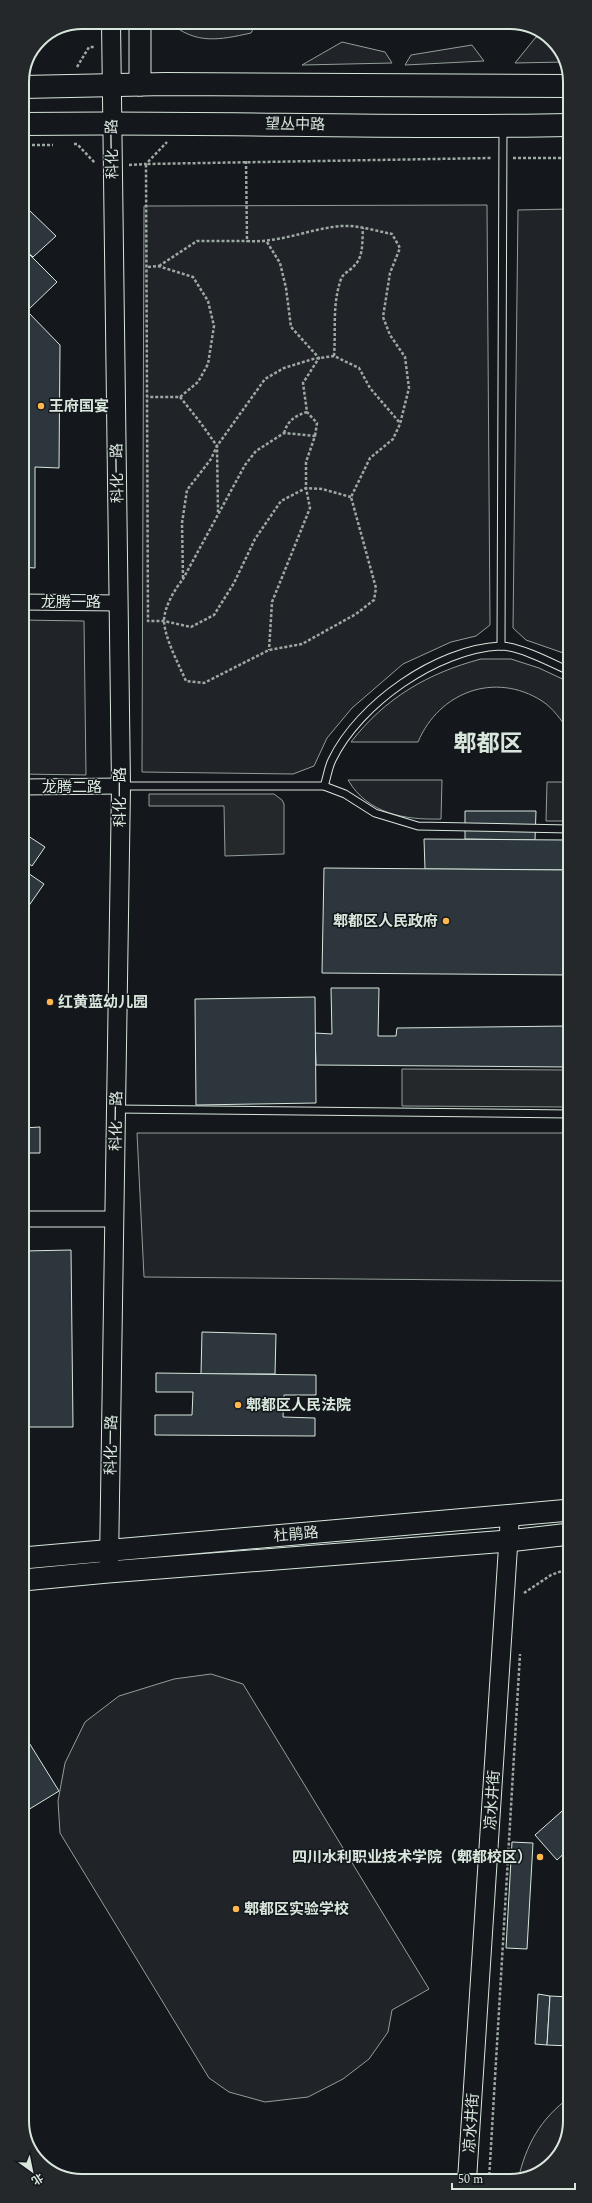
<svg xmlns="http://www.w3.org/2000/svg" width="592" height="2203" viewBox="0 0 592 2203" font-family="Spectral,'Noto Sans SC',serif">
<rect width="100%" height="100%" fill="#14181c"/>
<g fill="#202428" stroke="#939e99">
<path d="M 169,22 L 257,22 L 251,33 C 219,40 196,45 169,22 Z"/>
<path d="M 536,37 L 551,39 L 564,62 L 515,63 Z"/>
<path d="M 342,42 L 385,52 L 392,63 L 302,65 Z"/>
<path d="M 472,45 L 484,61 L 405,65 L 411,55 Z"/>
<path d="M 487,205 L 490,625 L 476,636 L 451,642 L 403,664 L 352,708 L 327,738 L 314,766 L 293,774 L 142,772 L 144,206 Z"/>
<path d="M 569,209 L 569,655 L 526,640 L 513,628 L 518,210 Z"/>
<path d="M 22,620 L 84,621 L 86,775 L 22,774 Z"/>
<path d="M 481,659 L 511,659 L 539,668 L 569,682 L 569,731 C 561,720 553,708 542,701 C 495,671 439,692 418,742 L 351,742 C 385,698 428,673 481,659 Z"/>
<path d="M 348,780 L 442,780 L 441,819 C 405,820 368,814 348,780 Z"/>
<path d="M 547,782 L 569,782 L 569,821 L 546,821 Z"/>
<path d="M 137,1133 L 569,1133 L 570,1281 L 144,1277 Z"/>
<path d="M 211,1674 L 243,1684 L 429,1989 L 392,2010 L 388,2032 L 369,2059 L 343,2079 L 308,2097 L 265,2102 L 229,2092 L 209,2078 L 60,1833 L 58,1801 L 65,1763 L 85,1722 L 119,1696 L 174,1679 Z"/>
<path d="M 570,2097 L 570,2121 L 555,2160 L 522,2180 L 518,2180 C 526,2145 540,2119 570,2097 Z"/>
</g>
<g fill="#24282b" stroke="#939e99">
<path d="M 149,794 L 274,794 L 282,800 L 284,804 L 284,854 L 225,856 L 224,806 L 149,806 Z"/>
<path d="M 402,1069 L 569,1070 L 569,1107 L 402,1106 Z"/>
</g>
<g fill="#2c363c" stroke="#d8e6dc">
<path d="M 29,210 L 56,236 L 33,257 L 22,247 L 22,217 Z"/>
<path d="M 22,247 L 57,282 L 27,311 L 60,345 L 59,468 L 35,467 L 35,568 L 22,567 Z"/>
<path d="M 465,811 L 536,811 L 535,840 L 465,839 Z"/>
<path d="M 22,832 L 45,847 L 32,866 L 25,861 L 22,865 Z"/>
<path d="M 424,839 L 567,840 L 567,870 L 425,869 Z"/>
<path d="M 324,868 L 569,870 L 569,975 L 322,973 Z"/>
<path d="M 22,869 L 44,884 L 28,907 L 22,903 Z"/>
<path d="M 331,988 L 379,988 L 378,1036 L 396,1036 L 397,1028 L 569,1026 L 569,1067 L 316,1065 L 315,1033 L 332,1034 Z"/>
<path d="M 315,997 L 316,1103 L 196,1105 L 195,999 Z"/>
<path d="M 40,1127 L 40,1153 L 23,1153 L 23,1128 Z"/>
<path d="M 71,1250 L 73,1427 L 23,1427 L 23,1251 Z"/>
<path d="M 202,1332 L 276,1334 L 275,1374 L 201,1374 Z"/>
<path d="M 156,1373 L 316,1375 L 316,1395 L 284,1395 L 283,1417 L 315,1418 L 315,1436 L 155,1435 L 155,1415 L 192,1415 L 193,1392 L 156,1392 Z"/>
<path d="M 23,1733 L 59,1791 L 23,1813 Z"/>
<path d="M 570,1804 L 570,1848 L 557,1860 L 535,1835 Z"/>
<path d="M 512,1842 L 533,1843 L 527,1949 L 506,1948 Z"/>
<path d="M 570,1916 L 570,1929 L 563,1922 Z"/>
<path d="M 538,1994 L 550,1996 L 547,2045 L 535,2044 Z"/>
<path d="M 550,1996 L 570,1997 L 570,2046 L 547,2045 Z"/>
</g>
<g fill="none" stroke-linecap="round" stroke-linejoin="round">
<g stroke="#d8e6dc" stroke-width="9">
<g id="service">
<path d="M 501,646 L 503,129"/>
<path d="M 121,786 L 324,786 C 327,778 328,768 332,760 C 359,704 437,649 500,646 C 519,646 552,663 569,671"/>
<path d="M 324,786 L 345,794 L 375,813 L 418,826 L 569,829"/>
<path d="M 116,1109 L 569,1114"/>
</g>
</g>
<g stroke="#d8e6dc" stroke-width="17">
<g id="minor">
<path d="M 22,602 L 119,603"/>
<path d="M 22,787 L 121,786"/>
<path d="M 23,1219 L 115,1219"/>
</g>
</g>
<g stroke="#d8e6dc" stroke-width="20">
<g id="tertiary">
<path d="M 109,1563 L 121,786 L 111,22"/>
<path d="M 467,2180 L 510,1516"/>
</g>
</g>
<g stroke="#d8e6dc" stroke-width="23">
<g id="secondary">
<path d="M 140,85 L 140,22"/>
<path d="M 23,1558 L 570,1510"/>
<path d="M 23,1580 L 108,1572 L 508,1541 L 570,1534"/>
</g>
</g>
<g stroke="#d8e6dc" stroke-width="24">
<g id="primary">
<path d="M 22,87 L 166,84 L 569,86"/>
<path d="M 22,124 C 204,121 387,129 569,125"/>
</g>
</g>
<g stroke="#9da8a2" stroke-width="2.5" stroke-dasharray="3 2" stroke-linecap="butt">
<path d="M 77,67 L 89,47 L 95,47"/>
<path d="M 74,144 L 77,144 L 95,163"/>
<path d="M 22,145 L 53,145"/>
<path d="M 513,158 L 569,158"/>
<path d="M 246,161 L 247,241 C 281,243 308,229 341,226 C 358,225 376,231 392,234 L 400,248 L 390,273 L 383,317 L 390,335 L 405,357 L 409,388 L 400,424 L 393,439 L 370,458 L 351,497 L 376,588 L 374,600 L 356,614 L 302,644 L 269,650 L 204,683 L 186,681 C 179,665 165,639 164,621 C 164,607 175,589 183,579 L 245,465 L 256,451 L 284,433 L 315,436 L 306,462 L 306,488 L 310,508 L 272,602 L 269,650"/>
<path d="M 129,165 L 146,164 L 167,142"/>
<path d="M 267,242 L 280,263 L 286,288 L 291,327 L 319,358 L 303,383 L 307,412 L 317,423 L 315,436"/>
<path d="M 159,266 L 197,241 L 247,241"/>
<path d="M 148,267 L 158,266 L 193,277 L 208,301 L 214,326 L 208,364 L 198,382 L 180,397 L 148,397"/>
<path d="M 334,356 C 336,329 332,305 341,279 C 343,273 350,271 354,266 C 364,257 362,240 363,228"/>
<path d="M 180,397 L 200,422 L 217,446 L 218,512"/>
<path d="M 284,433 C 288,420 295,416 307,412"/>
<path d="M 351,497 L 322,489 L 306,488 L 281,501 L 255,539 L 234,583 L 214,615 L 191,627 L 164,621 L 148,621 L 146,164 L 492,158"/>
<path d="M 183,578 L 182,523 L 187,490 L 211,459 L 217,446 L 265,379 L 284,368 L 313,359 L 334,356 L 359,368 L 370,388 L 400,423"/>
<path d="M 524,1593 L 551,1575 L 570,1568"/>
<path d="M 489,2180 L 520,1654"/>
</g>
<use href="#service" stroke="#14181c" stroke-width="7"/>
<use href="#minor" stroke="#14181c" stroke-width="15"/>
<use href="#tertiary" stroke="#14181c" stroke-width="18"/>
<use href="#secondary" stroke="#14181c" stroke-width="21"/>
<use href="#primary" stroke="#14181c" stroke-width="22"/>
</g>
<g fill="#ffb74d" stroke="#14181c" stroke-width="1.5">
<circle cx="41" cy="406" r="4"/>
<circle cx="446" cy="921" r="4"/>
<circle cx="50" cy="1002" r="4"/>
<circle cx="238" cy="1405" r="4"/>
<circle cx="540" cy="1857" r="4"/>
<circle cx="236" cy="1909" r="4"/>
</g>
<g text-anchor="middle" stroke-width="3" stroke-linejoin="round" paint-order="stroke">
<g font-size="15" fill="#d8e6dc" stroke="#14181c">
<text transform="translate(295 124) rotate(1)" y="5">望丛中路</text>
<text transform="translate(112 149) rotate(-91)" y="5">科化一路</text>
<text transform="translate(117 473) rotate(-91)" y="5">科化一路</text>
<text x="71" y="607">龙腾一路</text>
<text x="72" y="792">龙腾二路</text>
<text transform="translate(120 797) rotate(-90)" y="5">科化一路</text>
<text transform="translate(116 1121) rotate(-89)" y="5">科化一路</text>
<text transform="translate(111 1445) rotate(-89)" y="5">科化一路</text>
<text transform="translate(296 1534) rotate(-5)" y="5">杜鹃路</text>
<text transform="translate(492 1800) rotate(-86)" y="5">凉水井街</text>
<text transform="translate(471 2123) rotate(-86)" y="5">凉水井街</text>
</g>
<g font-size="15" font-weight="bold" fill="#d8e6dc" stroke="#14181c" text-anchor="start">
<text x="49" y="411">王府国宴</text>
<text x="438" y="926" text-anchor="end">郫都区人民政府</text>
<text x="58" y="1007">红黄蓝幼儿园</text>
<text x="246" y="1410">郫都区人民法院</text>
<text x="532" y="1862" text-anchor="end">四川水利职业技术学院（郫都校区）</text>
<text x="244" y="1914">郫都区实验学校</text>
</g>
<g font-size="23" font-weight="bold" fill="#d8e6dc" stroke="#14181c">
<text x="488" y="751">郫都区</text>
</g>
</g>
<path d="M0 0H592V2203H0ZM82 29H510A53 53 0 0 1 563 82V2121A53 53 0 0 1 510 2174H82A53 53 0 0 1 29 2121V82A53 53 0 0 1 82 29Z" fill="#24282b" fill-rule="evenodd"/>
<path fill="none" stroke="#d8e6dc" stroke-width="2" d="M82 29H510A53 53 0 0 1 563 82V2121A53 53 0 0 1 510 2174H82A53 53 0 0 1 29 2121V82A53 53 0 0 1 82 29Z"/>
<g transform="translate(32 2171) rotate(147)" stroke="#14181c" stroke-width="3" paint-order="stroke">
<path d="M0-3L7 15L0 10L-7 15Z" fill="#d8e6dc"/>
<text y="-6" font-size="11" font-weight="bold" text-anchor="middle" fill="#d8e6dc">北</text>
</g>
<path d="M452 2183v6h123v-6" fill="none" stroke="#d8e6dc" stroke-width="2"/>
<text x="458" y="2183" font-size="12" fill="#d8e6dc" stroke="#14181c" stroke-width="3" paint-order="stroke">50 m</text>
</svg>
